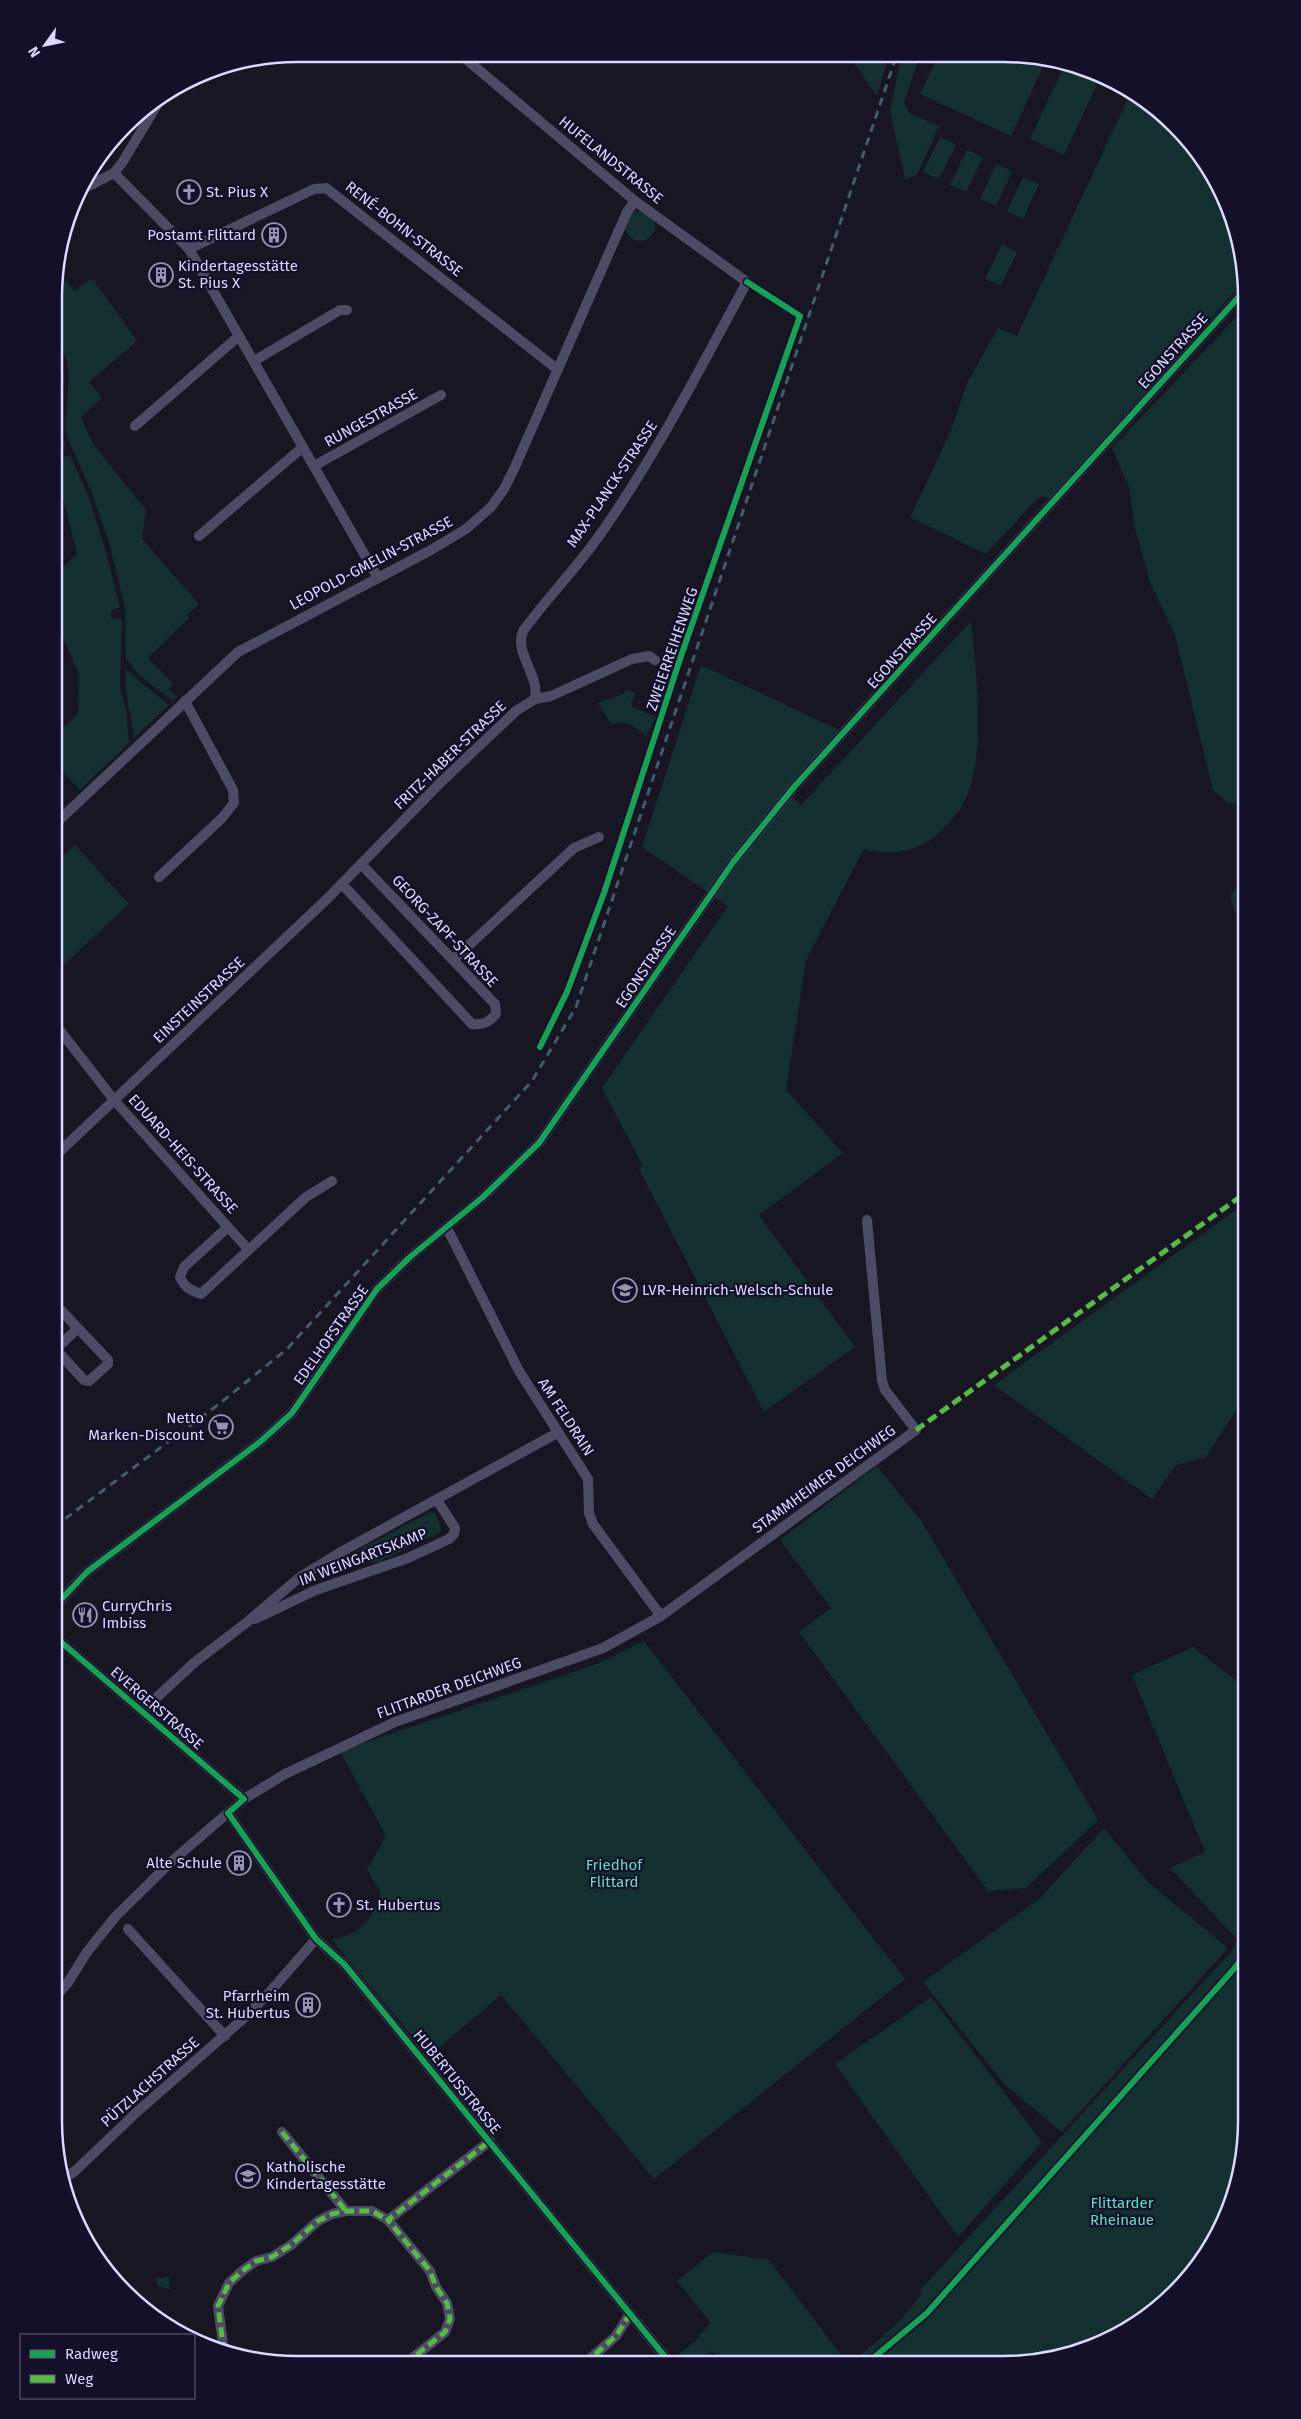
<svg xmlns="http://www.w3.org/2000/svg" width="1301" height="2419" viewBox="0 0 1301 2419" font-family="'Fira Sans',sans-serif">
<rect width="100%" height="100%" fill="#181623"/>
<g fill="#142f30">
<path d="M 850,57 L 888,57 L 877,96 Z"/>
<path d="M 901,57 L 919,58 L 904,102 L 909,113 L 939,126 L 917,175 L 905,179 L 890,111 Z"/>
<path d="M 937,58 L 1047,58 L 1011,136 L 920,94 Z"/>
<path d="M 1065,64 L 1099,80 L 1064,155 L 1030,139 Z"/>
<path d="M 1131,92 L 1164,114 L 1206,162 L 1234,219 L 1244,281 L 1050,498 L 1041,497 L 1035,501 L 986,554 L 910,517 L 950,433 L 967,383 L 998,328 L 1017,336 Z"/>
<path d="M 940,137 L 956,145 L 939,179 L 923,172 Z"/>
<path d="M 967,150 L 983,157 L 966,192 L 950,185 Z"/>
<path d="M 996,164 L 1012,171 L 996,206 L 980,199 Z"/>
<path d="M 1023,177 L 1039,184 L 1023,219 L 1007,211 Z"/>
<circle cx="640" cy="226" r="15"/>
<path d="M 1002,244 L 1017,252 L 1001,286 L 985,279 Z"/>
<path d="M 56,266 L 74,291 L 92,278 L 137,341 L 89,382 L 102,398 L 81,417 L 93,444 L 146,510 L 142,539 L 199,604 L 187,615 L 189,618 L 148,658 L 173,684 L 168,689 L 177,697 L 173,701 L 140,676 L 126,659 L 125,608 L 109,542 L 92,493 L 72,448 L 65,428 L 69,378 L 67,361 L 56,332 Z"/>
<path d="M 1247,306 L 1247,799 L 1245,798 L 1238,803 L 1227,802 L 1213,790 L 1175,635 L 1150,582 L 1135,528 L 1129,487 L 1112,448 Z"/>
<path d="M 56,347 L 64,375 L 61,429 L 65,445 L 57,452 L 60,458 L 70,455 L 88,495 L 106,552 L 120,608 L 112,610 L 110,616 L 114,619 L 122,619 L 120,687 L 126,710 L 129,743 L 80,790 L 55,764 L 55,735 L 78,714 L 79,674 L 55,620 L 55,575 L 77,554 L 63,498 L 56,487 Z"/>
<path d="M 971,621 C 976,670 987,756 965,800 C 959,812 949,823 939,833 C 918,852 891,856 864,849 L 806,960 L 786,1090 L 843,1153 L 759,1215 L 855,1347 L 764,1412 L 639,1169 L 643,1166 L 602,1088 L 728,906 L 642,847 L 701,665 L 841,731 L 786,792 L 801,805 Z"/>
<path d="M 126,670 L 169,705 L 134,738 C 132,715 123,693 126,670 Z"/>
<path d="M 627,689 L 636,694 L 631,703 L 633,707 L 656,717 L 646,736 C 634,725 627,720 611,724 L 598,703 L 623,694 Z"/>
<path d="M 75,845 L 129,904 L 55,973 L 55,863 Z"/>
<path d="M 1238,887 L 1247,889 L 1247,918 L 1236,917 L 1230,894 Z"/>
<path d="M 1247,1202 L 1247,1393 L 1206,1457 L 1176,1465 L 1152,1499 L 994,1385 Z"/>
<path d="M 877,1466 L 922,1522 L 1098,1820 L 1026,1888 L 988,1891 L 799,1632 L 831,1608 L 780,1540 Z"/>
<path d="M 430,1512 L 435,1513 L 441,1528 L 439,1533 L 379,1562 L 368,1563 L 353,1553 Z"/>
<path d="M 644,1641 L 905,1979 L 654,2179 L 501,1995 L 429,2056 L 331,1939 C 362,1935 370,1920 381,1894 L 367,1869 L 386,1836 L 340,1751 L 600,1663 Z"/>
<path d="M 1193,1647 L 1247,1689 L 1247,2138 L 1229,2214 L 1197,2270 L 1139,2324 L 1082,2352 L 1003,2365 L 723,2364 L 712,2351 L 695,2364 L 681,2364 L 675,2357 L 700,2337 L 699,2335 L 711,2323 L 677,2281 L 713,2252 L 769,2260 L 848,2364 L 850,2363 C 867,2350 920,2308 922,2288 L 1231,1952 L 1239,1938 L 1237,1939 L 1170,1868 L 1205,1852 L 1132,1675 Z"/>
<path d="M 1104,1828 L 1148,1882 L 1228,1948 L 1062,2132 L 1005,2085 L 923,1982 L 1039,1899 Z"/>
<path d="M 931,1997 L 1042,2142 L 958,2237 L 835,2064 Z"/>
<path d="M 169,2277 L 170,2289 L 157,2286 L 156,2278 Z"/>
</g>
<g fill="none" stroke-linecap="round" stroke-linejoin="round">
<g stroke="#4c4b64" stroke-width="10">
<path d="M 461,55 L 635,201 L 747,282 C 700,368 656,456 599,536 C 576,569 547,598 523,631 C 514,653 540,676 535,699"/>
<path d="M 114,173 L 189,249 L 378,578"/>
<path d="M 79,191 L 114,173 L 122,163 L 160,100"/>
<path d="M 189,249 L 314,189 L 326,188 L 557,369"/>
<path d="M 254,361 L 340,310 L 347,310"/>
<path d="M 135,426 L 239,336"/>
<path d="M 314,466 L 441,395"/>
<path d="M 199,536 L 303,447"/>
<path d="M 55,824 L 238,652 L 431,550 L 466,529 L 491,507 L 504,489 L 514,469 L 627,212 L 635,201"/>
<path d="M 159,877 L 222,818 L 234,803 L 233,790 L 185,701"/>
<path d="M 342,884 L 472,1024 C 483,1025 488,1023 496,1014 L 495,1004 L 361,864"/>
<path d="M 453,960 L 574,848 L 599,837"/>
<path d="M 55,1024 L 114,1100 L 228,1227"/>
<path d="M 55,1156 L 327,899 L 440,783 L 516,711 L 535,699 L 551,696 L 632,659 L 649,656 L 655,660"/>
<path d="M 447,1228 L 519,1371 L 588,1479 L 589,1513 L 593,1524 L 661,1616"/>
<path d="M 248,1249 L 228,1227 L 184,1267 L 180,1277 C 185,1288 190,1290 201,1294 L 306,1197 L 332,1181"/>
<path d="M 55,1304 L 108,1360 L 108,1364 L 89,1381 L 84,1380 L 59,1353 L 58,1347 L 78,1328"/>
<path d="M 54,1607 L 87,1572 L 260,1442 L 292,1413 L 377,1289 L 410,1257 L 483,1197 L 539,1143 L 734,861 L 794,787 L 1246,289"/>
<path d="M 255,1619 L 316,1590 L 408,1558 L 449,1539 L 454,1534 L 455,1528 L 437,1500"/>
<path d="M 54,1636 L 244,1799"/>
<path d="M 142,1711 L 195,1662 L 246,1623 L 300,1577 L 341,1552 L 557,1433"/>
<path d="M 228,1813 L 316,1939 L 344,1964 L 671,2364"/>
<path d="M 128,1929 L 225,2036"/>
<path d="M 54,1998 L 67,1984 L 87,1952 L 116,1916 L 172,1861 L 244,1799 L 285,1774 L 395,1722 L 603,1648 L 661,1616 L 916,1430 L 885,1390 L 882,1381 L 867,1220"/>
<path d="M 282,2132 L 346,2211"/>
<path d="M 63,2179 L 75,2171 L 138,2111 L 243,2019 L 268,1994 L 316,1939"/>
<path d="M 224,2352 L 218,2306 L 229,2283 L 241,2272 L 256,2261 L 272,2257 L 291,2245 L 318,2221 L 332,2214 L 346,2211 L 372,2211 L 388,2220"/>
<path d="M 405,2364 L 445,2332 L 450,2319 L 447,2303 L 436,2287 L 430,2271 L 388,2220 L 490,2141"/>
<path d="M 584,2364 L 616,2336 L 630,2314"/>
</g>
<path stroke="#455b6d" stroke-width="3" stroke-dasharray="8 6" stroke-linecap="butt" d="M 54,1527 L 219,1404 L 287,1349 L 532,1081 L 576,1007 L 896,57"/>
<g stroke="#58b947" stroke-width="5" stroke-dasharray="10 5" stroke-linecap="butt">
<path d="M 916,1430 L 1247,1192"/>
<path d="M 282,2132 L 346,2211"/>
<path d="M 224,2352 L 218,2306 L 229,2283 L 241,2272 L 256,2261 L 272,2257 L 291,2245 L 318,2221 L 332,2214 L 346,2211 L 372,2211 L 388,2220"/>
<path d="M 405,2364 L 445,2332 L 450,2319 L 447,2303 L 436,2287 L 430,2271 L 388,2220 L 490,2141"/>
<path d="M 584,2364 L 616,2336 L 630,2314 L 633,2317"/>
</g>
<g stroke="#141029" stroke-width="9">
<g id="cycleway">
<path d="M 540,1047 L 567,992 L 604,893 L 680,659 L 800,316 L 747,282"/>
<path d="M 54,1607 L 87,1572 L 260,1442 L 292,1413 L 377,1289 L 410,1257 L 483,1197 L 539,1143 L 734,861 L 794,787 L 1246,289"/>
<path d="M 54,1636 L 244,1799 L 228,1813 L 316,1939 L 344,1964 L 671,2364"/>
<path d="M 865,2365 L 927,2313 L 1233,1970 L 1247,1952"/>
</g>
</g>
<use href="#cycleway" stroke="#1a9f57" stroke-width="6"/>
</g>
<defs>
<g id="church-ring" transform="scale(1.25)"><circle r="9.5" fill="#141029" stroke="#9794b2" stroke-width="1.5"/><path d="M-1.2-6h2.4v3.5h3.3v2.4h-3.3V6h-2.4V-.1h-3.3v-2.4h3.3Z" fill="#9794b2"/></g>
<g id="building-ring" transform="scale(1.25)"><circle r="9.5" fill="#141029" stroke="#9794b2" stroke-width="1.5"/><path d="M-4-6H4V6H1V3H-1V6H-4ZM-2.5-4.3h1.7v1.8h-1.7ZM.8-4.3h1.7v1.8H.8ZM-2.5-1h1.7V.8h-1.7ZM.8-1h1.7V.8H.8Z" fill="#9794b2"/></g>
<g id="school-ring" transform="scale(1.25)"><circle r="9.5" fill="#141029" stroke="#9794b2" stroke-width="1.5"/><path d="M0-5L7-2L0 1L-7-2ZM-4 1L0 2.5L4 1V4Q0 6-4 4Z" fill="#9794b2"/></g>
<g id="supermarket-ring" transform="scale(1.25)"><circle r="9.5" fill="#141029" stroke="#9794b2" stroke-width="1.5"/><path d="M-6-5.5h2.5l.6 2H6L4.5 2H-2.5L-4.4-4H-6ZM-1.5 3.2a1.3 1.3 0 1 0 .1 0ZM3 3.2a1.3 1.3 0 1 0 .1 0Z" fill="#9794b2"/></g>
<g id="restaurant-ring" transform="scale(1.25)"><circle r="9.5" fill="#141029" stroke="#9794b2" stroke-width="1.5"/><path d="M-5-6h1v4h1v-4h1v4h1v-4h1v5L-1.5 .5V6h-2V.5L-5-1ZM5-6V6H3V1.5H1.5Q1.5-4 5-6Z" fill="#9794b2"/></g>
</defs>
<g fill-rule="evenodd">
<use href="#church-ring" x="189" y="192"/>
<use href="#building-ring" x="274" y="235"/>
<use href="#building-ring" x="161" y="275"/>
<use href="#school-ring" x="625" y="1290"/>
<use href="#supermarket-ring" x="221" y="1427"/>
<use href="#restaurant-ring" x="85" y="1615"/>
<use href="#building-ring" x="239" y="1863"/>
<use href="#church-ring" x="339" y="1905"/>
<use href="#building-ring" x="308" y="2005"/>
<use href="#school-ring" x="248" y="2176"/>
</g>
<g text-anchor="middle" stroke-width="4.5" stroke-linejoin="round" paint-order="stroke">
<g font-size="15" fill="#dcd8ff" stroke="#141029">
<text transform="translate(611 160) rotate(39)" y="5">HUFELANDSTRASSE</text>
<text transform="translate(404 229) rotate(38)" y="5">RENÉ-BOHN-STRASSE</text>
<text transform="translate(1173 351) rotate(-48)" y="5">EGONSTRASSE</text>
<text transform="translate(371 418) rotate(-29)" y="5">RUNGESTRASSE</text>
<text transform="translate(612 484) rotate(-56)" y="5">MAX-PLANCK-STRASSE</text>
<text transform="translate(371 563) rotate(-28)" y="5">LEOPOLD-GMELIN-STRASSE</text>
<text transform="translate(672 649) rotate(-71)" y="5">ZWEIERREIHENWEG</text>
<text transform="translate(902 651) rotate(-48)" y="5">EGONSTRASSE</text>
<text transform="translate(450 755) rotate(-44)" y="5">FRITZ-HABER-STRASSE</text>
<text transform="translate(445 931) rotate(47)" y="5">GEORG-ZAPF-STRASSE</text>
<text transform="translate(646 967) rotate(-56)" y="5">EGONSTRASSE</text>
<text transform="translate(199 1000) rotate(-43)" y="5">EINSTEINSTRASSE</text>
<text transform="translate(183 1154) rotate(48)" y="5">EDUARD-HEIS-STRASSE</text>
<text transform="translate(331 1335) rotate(-55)" y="5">EDELHOFSTRASSE</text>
<text transform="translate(566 1417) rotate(57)" y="5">AM FELDRAIN</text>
<text transform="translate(824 1479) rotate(-36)" y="5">STAMMHEIMER DEICHWEG</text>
<text transform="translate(363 1557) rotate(-21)" y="5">IM WEINGARTSKAMP</text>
<text transform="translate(449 1688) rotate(-20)" y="5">FLITTARDER DEICHWEG</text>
<text transform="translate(157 1708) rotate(41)" y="5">EVERGERSTRASSE</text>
<text transform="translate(150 2082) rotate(-42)" y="5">PÜTZLACHSTRASSE</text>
<text transform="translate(457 2082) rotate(51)" y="5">HUBERTUSSTRASSE</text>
</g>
<g font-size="15" fill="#dcd8ff" stroke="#141029" text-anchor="start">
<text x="206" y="197">St. Pius X</text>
<text x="256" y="240" text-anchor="end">Postamt Flittard</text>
<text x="178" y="271">Kindertagesstätte<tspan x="178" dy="17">St. Pius X</tspan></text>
<text x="642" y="1295">LVR-Heinrich-Welsch-Schule</text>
<text x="204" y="1423" text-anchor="end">Netto<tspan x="204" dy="17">Marken-Discount</tspan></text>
<text x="102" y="1611">CurryChris<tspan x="102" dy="17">Imbiss</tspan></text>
<text x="222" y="1868" text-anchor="end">Alte Schule</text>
<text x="356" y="1910">St. Hubertus</text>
<text x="290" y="2001" text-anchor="end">Pfarrheim<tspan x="290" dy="17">St. Hubertus</tspan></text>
<text x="266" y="2172">Katholische<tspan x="266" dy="17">Kindertagesstätte</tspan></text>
</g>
<g font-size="15" fill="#62e1c1" stroke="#141029">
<text x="614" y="1870">Friedhof<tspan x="614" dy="17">Flittard</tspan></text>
<text x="1122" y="2208">Flittarder<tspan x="1122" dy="17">Rheinaue</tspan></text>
</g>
</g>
<path d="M0 0H1301V2419H0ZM297 62H1003A235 235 0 0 1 1238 297V2121A235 235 0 0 1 1003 2356H297A235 235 0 0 1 62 2121V297A235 235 0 0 1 297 62Z" fill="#141029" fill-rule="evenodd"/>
<path fill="none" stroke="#dcd8ff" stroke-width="2.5" d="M297 62H1003A235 235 0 0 1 1238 297V2121A235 235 0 0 1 1003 2356H297A235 235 0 0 1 62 2121V297A235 235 0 0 1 297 62Z"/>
<rect x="20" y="2334" width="175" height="65" fill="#141029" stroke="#64607f"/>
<rect x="30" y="2350" width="25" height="8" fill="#1a9f57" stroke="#64607f"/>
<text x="65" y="2359" font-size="15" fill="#dcd8ff">Radweg</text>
<rect x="30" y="2375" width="25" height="8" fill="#58b947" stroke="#64607f"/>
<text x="65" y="2384" font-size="15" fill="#dcd8ff">Weg</text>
<g transform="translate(45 45) rotate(237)" stroke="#141029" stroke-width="4" paint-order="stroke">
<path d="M0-4L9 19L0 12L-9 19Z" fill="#dcd8ff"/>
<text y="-8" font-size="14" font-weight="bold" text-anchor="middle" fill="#dcd8ff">N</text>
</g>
</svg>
